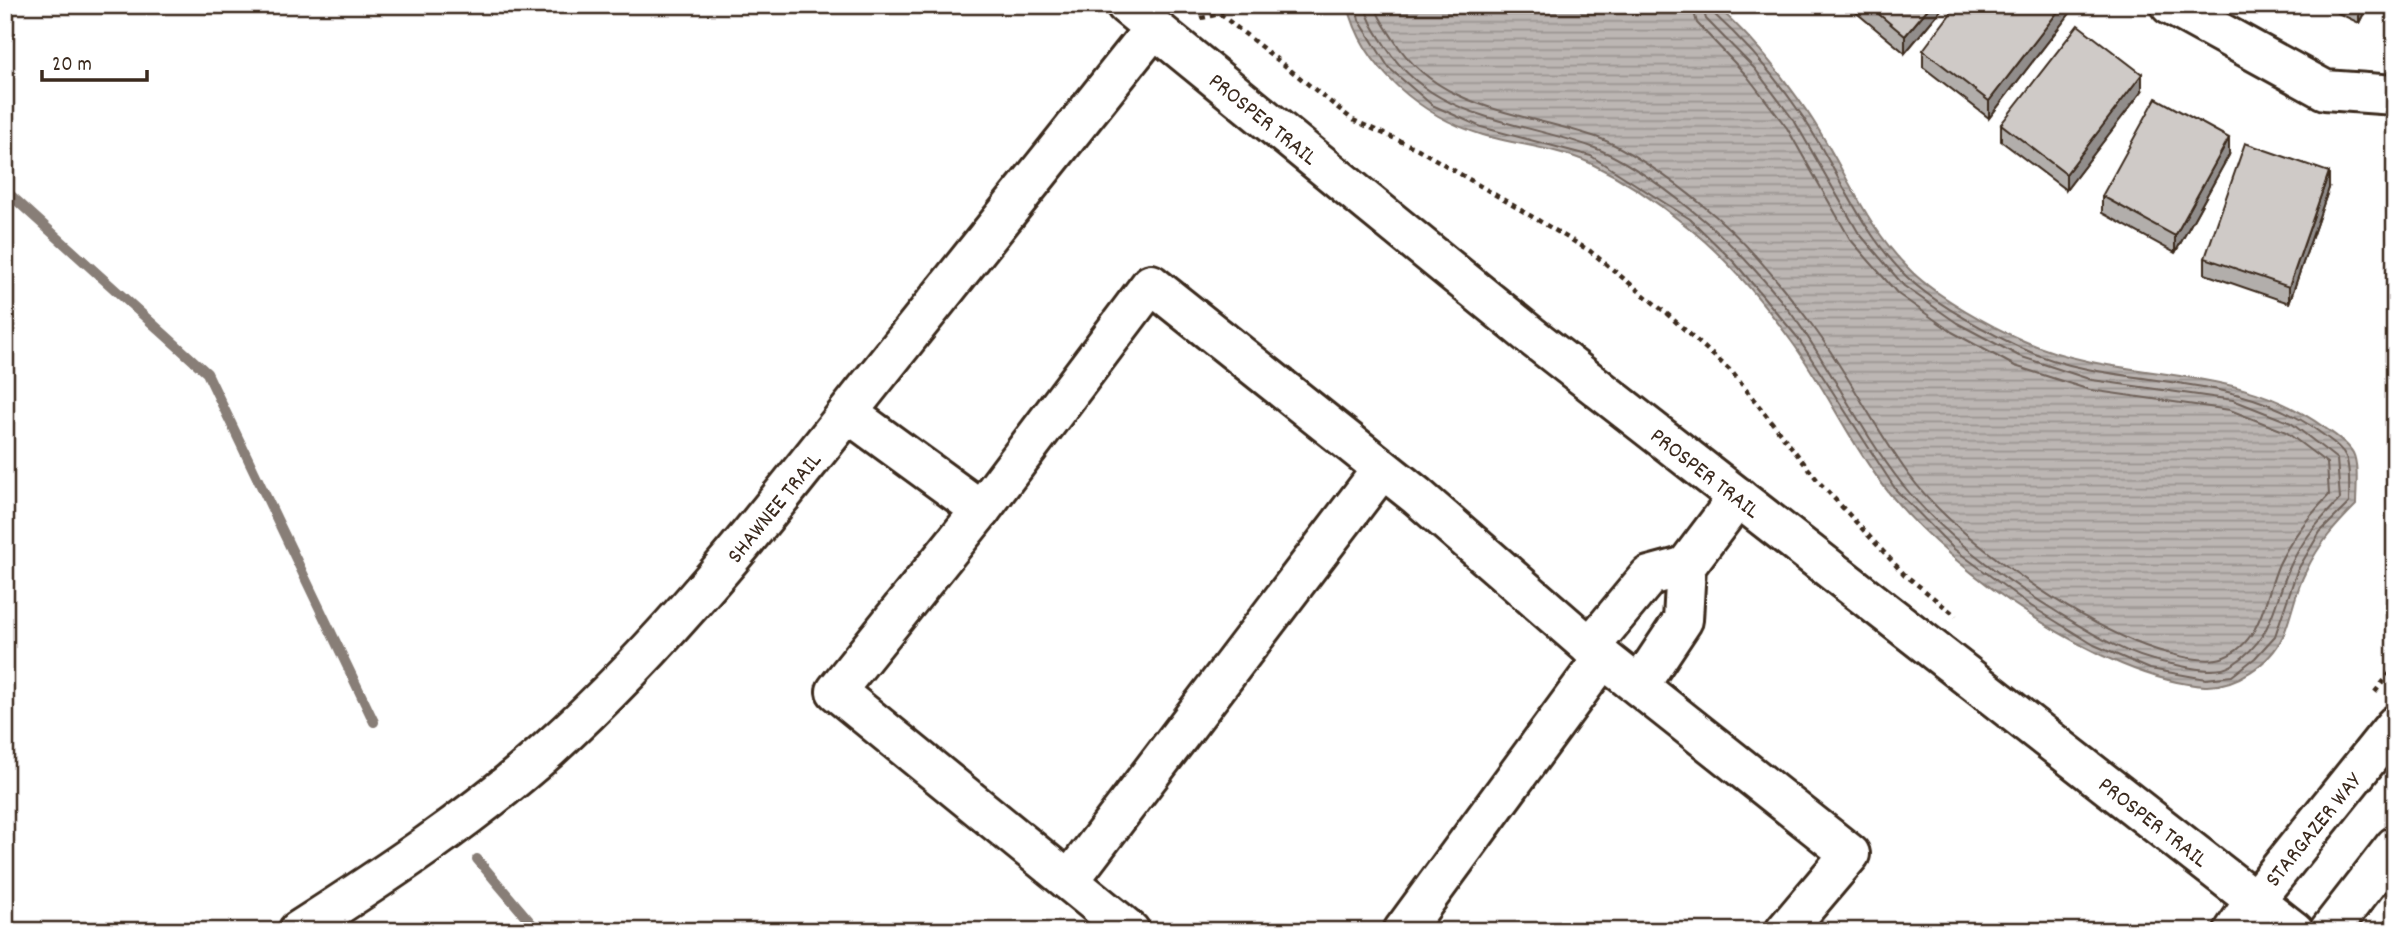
<svg xmlns="http://www.w3.org/2000/svg" width="2400" height="936" viewBox="0 0 2400 936" font-family="Dekko,sans-serif">
<defs>
<pattern id="water-rules" width="6" height="5" patternUnits="userSpaceOnUse" patternTransform="scale(1.75)"><rect width="6" height="5" fill="#bcb6b3"/><path d="M0 2.5h6" fill="none" stroke="#9a9491"/></pattern>
</defs>
<rect width="100%" height="100%" fill="#fff"/>
<filter id="ink" filterUnits="userSpaceOnUse"><feTurbulence type="fractalNoise" baseFrequency=".0143" numOctaves="2"/><feDisplacementMap in="SourceGraphic" scale="14" xChannelSelector="R" yChannelSelector="G"/><feConvolveMatrix kernelMatrix="1 2 1 2 8 2 1 2 1" color-interpolation-filters="sRGB"/></filter>
<g filter="url(#ink)">
<path fill="url(#water-rules)" stroke="#887e77" stroke-width="2" d="M 1348,5 L 1715,5 C 1750,35 1782,75 1808,113 C 1844,166 1865,227 1912,272 C 1939,298 1990,326 2024,341 C 2126,386 2230,359 2325,428 C 2334,434 2348,443 2353,453 C 2359,465 2356,491 2356,505 C 2335,526 2319,544 2306,571 C 2295,591 2292,616 2283,636 C 2270,664 2235,687 2205,686 C 2104,680 1952,571 1890,494 C 1852,447 1827,390 1792,342 C 1762,300 1724,255 1684,224 C 1656,201 1623,179 1590,163 C 1558,148 1517,145 1483,135 C 1423,117 1362,68 1348,5 Z"/>
<g fill="none" stroke-linecap="round" stroke-linejoin="round">
<g stroke="#6f625a" stroke-width="2">
<path d="M 1356,5 L 1359,20 L 1389,68 L 1432,105 L 1481,127 L 1591,156 L 1690,219 L 1735,263 L 1798,338 L 1896,490 L 1954,549 L 2031,606 L 2094,645 L 2150,669 L 2206,679 L 2232,676 L 2255,658 L 2275,636 L 2297,571 L 2320,532 L 2349,503 C 2349,491 2351,466 2345,455 C 2340,445 2327,438 2318,431 C 2228,366 2116,393 2019,347 C 1984,330 1935,304 1907,277 C 1860,231 1838,171 1803,117 C 1778,80 1746,43 1713,13 L 1711,5"/>
<path d="M 1365,5 C 1368,21 1377,33 1386,47 C 1433,120 1518,120 1592,147 C 1624,158 1667,190 1694,212 C 1731,241 1782,297 1807,336 C 1839,385 1866,438 1902,484 C 1943,535 2002,578 2057,612 C 2091,633 2127,656 2166,663 C 2186,666 2215,676 2232,665 C 2274,637 2271,610 2289,569 C 2301,541 2319,521 2340,499 L 2337,459 L 2291,423 L 2233,400 L 2092,380 L 2019,356 L 1957,323 L 1904,286 L 1858,232 L 1795,122 L 1755,69 L 1706,19 L 1702,5"/>
<path d="M 1375,5 C 1378,18 1387,29 1394,40 C 1439,111 1523,112 1596,137 C 1626,147 1676,183 1701,204 C 1743,237 1780,283 1812,325 C 1848,373 1874,427 1909,475 C 1955,537 2064,612 2135,642 C 2154,650 2204,666 2224,657 C 2262,642 2265,596 2279,564 C 2292,537 2309,516 2329,495 L 2327,463 L 2286,432 L 2230,410 L 2090,390 L 2015,366 L 1952,332 L 1898,294 L 1850,239 L 1787,128 L 1747,76 L 1697,23 L 1692,5"/>
</g>
<g stroke="#887e77" stroke-width="10">
<path d="M 5,190 L 207,373 L 374,722"/>
<path d="M 477,859 L 538,931"/>
</g>
<g stroke="#3b2a1e" stroke-width="44">
<g id="street">
<path d="M 2170,5 L 2325,90 L 2395,95"/>
<path d="M 848,413 L 981,510"/>
<path d="M 1590,647 L 1649,576 L 1686,566"/>
<path d="M 1639,686 L 1683,620 L 1686,566 L 1738,497"/>
<path d="M 1069,881 L 1382,469"/>
<path d="M 298,931 C 384,876 472,818 548,750 C 667,643 765,518 864,392 C 961,271 1057,149 1154,28"/>
<path d="M 1130,931 L 836,691 L 981,510 L 1151,284 L 1417,496 L 1603,658 L 1850,854 L 1785,931"/>
<path d="M 1403,931 L 1603,658"/>
<path d="M 2234,931 L 2255,900"/>
</g>
</g>
<g stroke="#3b2a1e" stroke-width="44">
<g id="secondary">
<path d="M 1126,5 L 1530,335 L 2294,931"/>
<path d="M 2255,900 L 2395,725"/>
<path d="M 2329,931 L 2395,846"/>
</g>
</g>
<g stroke="#3b2a1e" stroke-width="4.5" stroke-dasharray="5 5" stroke-linecap="butt">
<path d="M 1220,14 L 1353,120 L 1418,149 L 1590,251 L 1666,313 L 1732,372 L 1819,482 L 1904,574 L 1956,616"/>
<path d="M 1201,18 L 1220,14 L 1227,5"/>
<path d="M 2375,692 L 2395,667"/>
</g>
<use href="#street" stroke="#fff" stroke-width="38"/>
<use href="#secondary" stroke="#fff" stroke-width="38"/>
</g>
<g fill="#b2aeab" stroke="#3b2a1e" stroke-width="2">
<path d="M 1847,5 L 1945,5 L 1905,53 Z"/>
<path d="M 2071,5 L 2071,12 L 1989,118 L 1923,67 L 1923,50 Z"/>
<path d="M 2321,5 L 2368,5 L 2359,23 Z"/>
<path d="M 2142,91 L 2066,190 L 2001,141 L 2001,124 Z"/>
<path d="M 2229,155 L 2175,253 L 2102,213 L 2102,196 Z"/>
<path d="M 2329,188 L 2289,303 L 2205,274 L 2205,258 Z"/>
</g>
<g fill="#918d8b" stroke="#3b2a1e" stroke-width="2">
<path d="M 1931,5 L 1945,5 L 1905,53 L 1905,36 Z"/>
<path d="M 2063,5 L 2071,5 L 2071,12 L 1989,118 L 1989,101 Z"/>
<path d="M 2359,5 L 2368,5 L 2359,23 Z"/>
<path d="M 2142,74 L 2142,91 L 2066,190 L 2066,174 Z"/>
<path d="M 2229,138 L 2229,155 L 2175,253 L 2175,236 Z"/>
<path d="M 2329,172 L 2329,188 L 2289,303 L 2289,287 Z"/>
</g>
<g fill="#cfcac7" stroke="#3b2a1e" stroke-width="2">
<path d="M 1868,5 L 1931,5 L 1905,36 Z"/>
<path d="M 1957,5 L 2063,5 L 1989,101 L 1923,50 Z"/>
<path d="M 2078,25 L 2142,74 L 2066,174 L 2001,124 Z"/>
<path d="M 2156,98 L 2229,138 L 2175,236 L 2102,196 Z"/>
<path d="M 2245,143 L 2329,172 L 2289,287 L 2205,258 Z"/>
</g>
</g>
<g text-anchor="middle" stroke-width="7" stroke-linejoin="round" paint-order="stroke">
<g font-size="23" fill="#3b2a1e" stroke="#fff">
<text transform="translate(1264 118) rotate(39)" y="8">PROSPER TRAIL</text>
<text transform="translate(1706 472) rotate(38)" y="8">PROSPER TRAIL</text>
<text transform="translate(773 507) rotate(-51)" y="8">SHAWNEE TRAIL</text>
<text transform="translate(2154 821) rotate(38)" y="8">PROSPER TRAIL</text>
<text transform="translate(2312 829) rotate(-51)" y="8">STARGAZER WAY</text>
</g>
</g>
<rect width="2400" height="936" fill="none" stroke="#fff" stroke-width="28"/>
<rect x="14" y="14" width="2372" height="908" fill="none" stroke="#3b2a1e" stroke-width="2.5" filter="url(#ink)"/>
<path d="M42 70v10h105v-10" fill="none" stroke="#3b2a1e" stroke-width="3.5"/>
<text x="52" y="70" font-size="21" fill="#3b2a1e" stroke="#ffffff" stroke-width="5" paint-order="stroke">20 m</text>
</svg>
